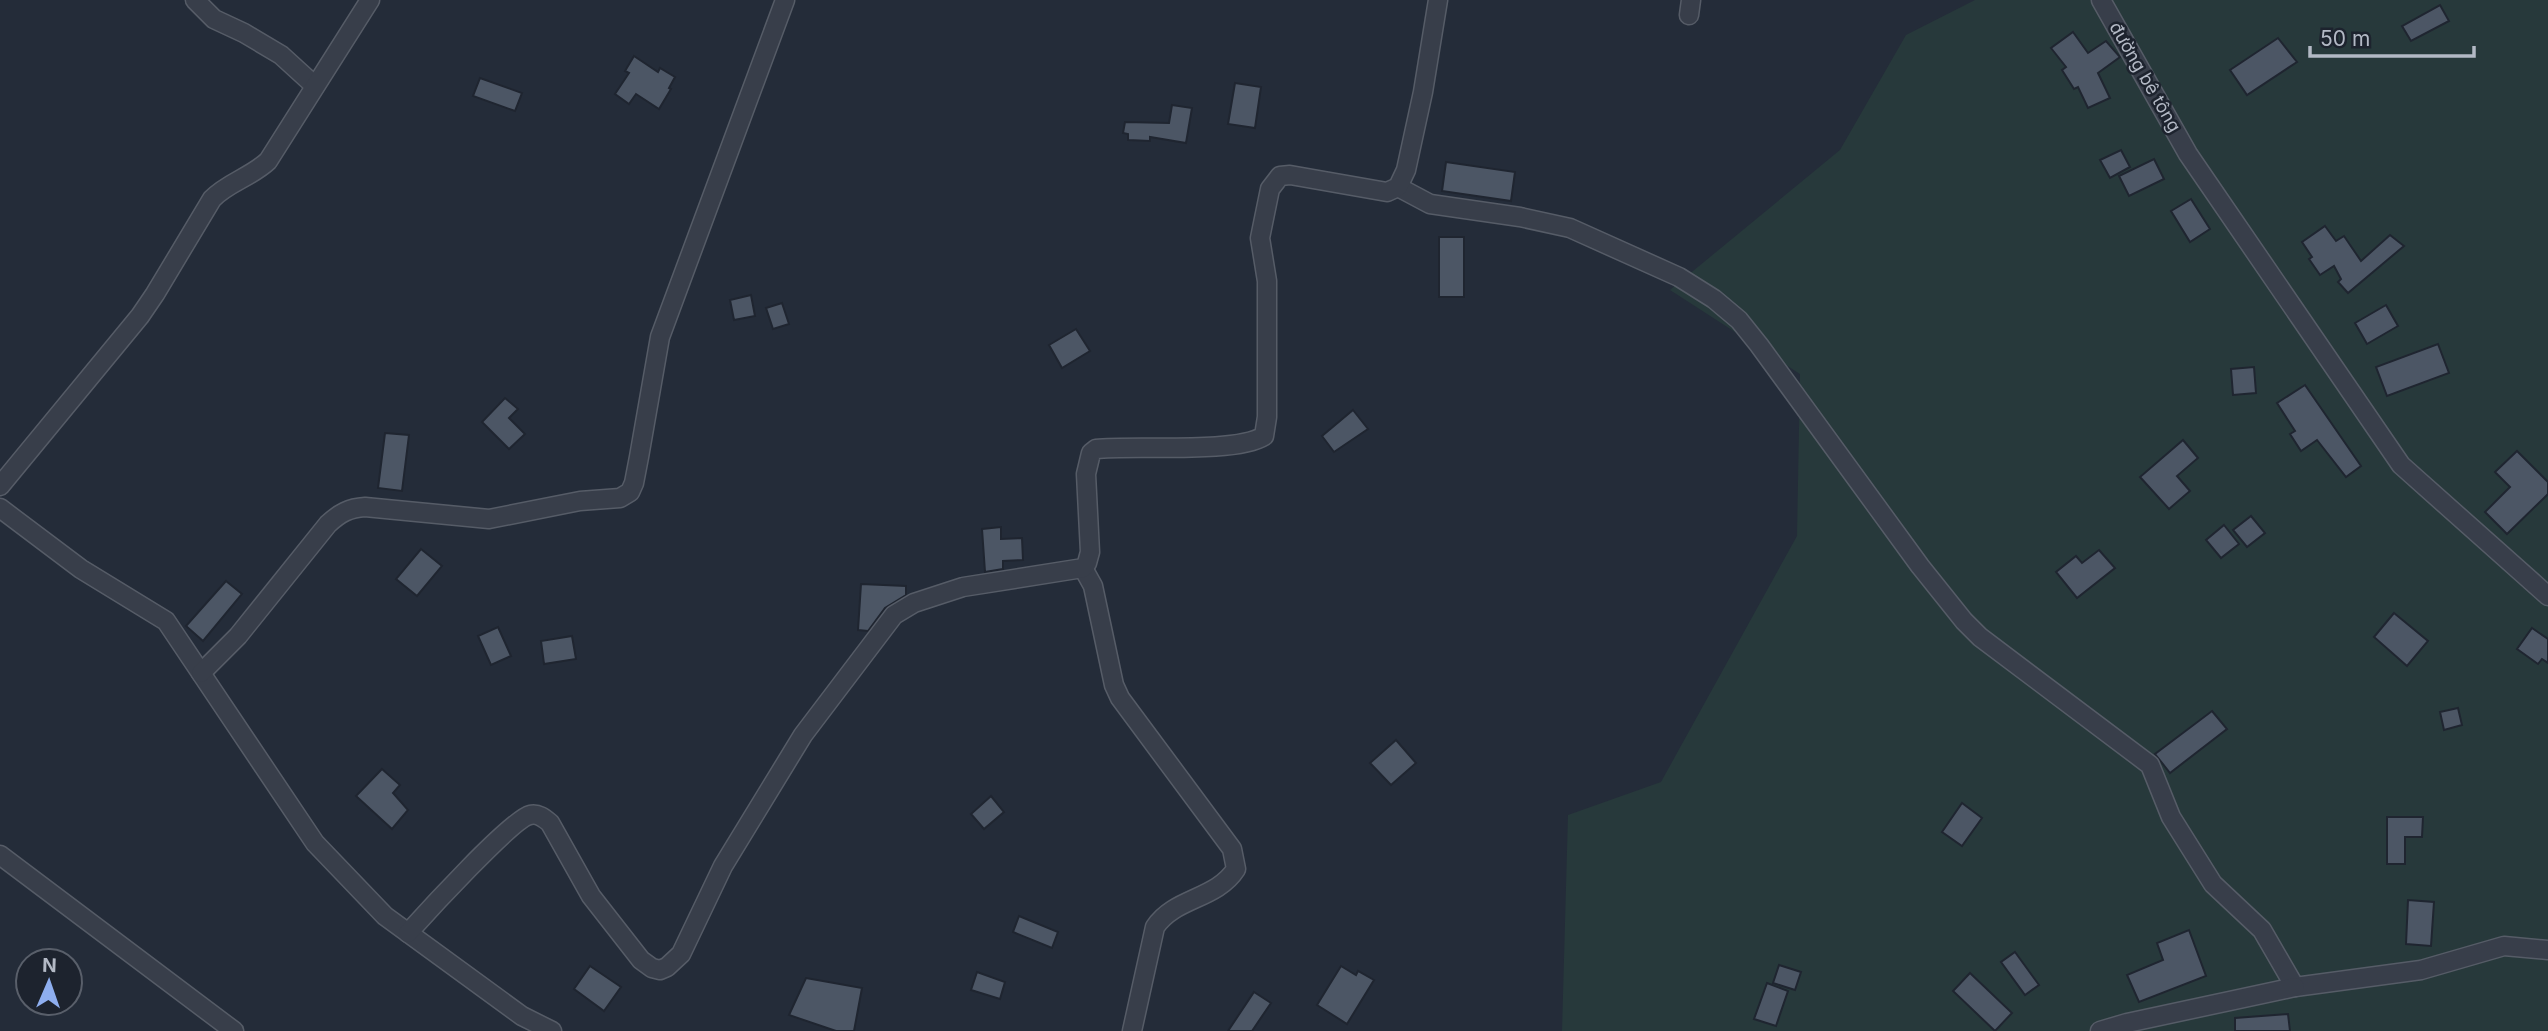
<svg xmlns="http://www.w3.org/2000/svg" width="2548" height="1031" viewBox="0 0 2548 1031" font-family="Inter,sans-serif">
<rect width="100%" height="100%" fill="#242c39"/>
<path fill="#27393b" d="M 1975,0 L 2548,0 L 2548,1031 L 1562,1031 L 1568,815 L 1661,782 L 1797,536 L 1800,374 L 1670,290 L 1840,150 L 1906,35 Z"/>
<g fill="#4c5665" stroke="#1f2530" stroke-width="2">
<path d="M 2440,5 L 2449,21 L 2411,41 L 2402,26 Z"/>
<path d="M 2073,32 L 2088,53 L 2106,41 L 2120,57 L 2098,73 L 2110,98 L 2088,108 L 2078,87 L 2074,89 L 2062,70 L 2066,67 L 2051,48 Z"/>
<path d="M 2278,38 L 2297,62 L 2247,95 L 2230,70 Z"/>
<path d="M 634,56 L 658,72 L 660,68 L 675,77 L 669,88 L 671,89 L 659,109 L 636,94 L 629,104 L 615,94 L 629,73 L 625,71 Z"/>
<path d="M 480,78 L 522,93 L 515,111 L 473,96 Z"/>
<path d="M 1235,83 L 1261,87 L 1255,128 L 1228,124 Z"/>
<path d="M 1172,105 L 1192,108 L 1186,143 L 1150,137 L 1150,141 L 1128,140 L 1128,134 L 1123,133 L 1125,122 L 1169,123 Z"/>
<path d="M 2121,150 L 2130,167 L 2110,178 L 2100,160 Z"/>
<path d="M 2154,159 L 2164,179 L 2129,196 L 2119,176 Z"/>
<path d="M 1446,162 L 1515,172 L 1511,201 L 1442,191 Z"/>
<path d="M 2191,199 L 2210,229 L 2190,242 L 2171,211 Z"/>
<path d="M 2325,226 L 2336,241 L 2344,236 L 2361,261 L 2390,235 L 2404,246 L 2348,293 L 2338,282 L 2341,279 L 2334,266 L 2320,275 L 2309,259 L 2312,257 L 2302,242 Z"/>
<rect x="1439" y="237" width="25" height="60"/>
<path d="M 751,295 L 755,316 L 734,320 L 730,300 Z"/>
<path d="M 782,303 L 789,324 L 773,329 L 766,308 Z"/>
<path d="M 2386,305 L 2398,326 L 2367,344 L 2355,323 Z"/>
<path d="M 1076,329 L 1090,351 L 1062,368 L 1049,345 Z"/>
<path d="M 2438,344 L 2449,373 L 2387,396 L 2376,367 Z"/>
<path d="M 2254,367 L 2256,393 L 2233,395 L 2231,369 Z"/>
<path d="M 2305,385 L 2361,466 L 2346,477 L 2317,440 L 2301,451 L 2290,434 L 2295,431 L 2277,403 Z"/>
<path d="M 505,398 L 518,409 L 509,418 L 525,434 L 509,449 L 482,422 Z"/>
<path d="M 1353,410 L 1368,429 L 1334,452 L 1322,436 Z"/>
<path d="M 385,433 L 409,435 L 402,491 L 378,488 Z"/>
<path d="M 2183,440 L 2198,458 L 2177,476 L 2190,491 L 2169,509 L 2140,477 Z"/>
<path d="M 2517,451 L 2548,482 L 2548,494 L 2507,534 L 2485,512 L 2510,487 L 2495,472 Z"/>
<path d="M 2251,516 L 2265,533 L 2247,547 L 2233,530 Z"/>
<path d="M 2224,525 L 2239,544 L 2221,558 L 2206,540 Z"/>
<path d="M 1001,527 L 1001,539 L 1022,538 L 1023,560 L 1003,561 L 1003,569 L 985,572 L 982,529 Z"/>
<path d="M 421,549 L 442,566 L 417,596 L 396,579 Z"/>
<path d="M 2099,550 L 2115,568 L 2077,598 L 2056,572 L 2076,556 L 2082,563 Z"/>
<path d="M 226,581 L 242,594 L 203,641 L 186,626 Z"/>
<path d="M 861,584 L 906,586 L 906,595 L 885,608 L 868,631 L 858,630 Z"/>
<path d="M 2394,613 L 2428,641 L 2407,666 L 2374,637 Z"/>
<path d="M 498,627 L 511,656 L 491,665 L 478,636 Z"/>
<path d="M 2532,628 L 2548,639 L 2548,663 L 2542,659 L 2538,664 L 2517,649 Z"/>
<path d="M 572,636 L 576,659 L 544,664 L 541,641 Z"/>
<path d="M 2458,708 L 2462,725 L 2444,730 L 2440,712 Z"/>
<path d="M 2212,711 L 2227,729 L 2170,773 L 2155,754 Z"/>
<path d="M 1396,740 L 1416,763 L 1391,785 L 1370,763 Z"/>
<path d="M 382,769 L 400,785 L 393,793 L 408,810 L 392,829 L 356,796 Z"/>
<path d="M 991,796 L 1004,812 L 984,829 L 971,814 Z"/>
<path d="M 1962,803 L 1982,818 L 1962,846 L 1942,832 Z"/>
<path d="M 2387,817 L 2423,817 L 2422,837 L 2405,837 L 2405,864 L 2387,864 Z"/>
<path d="M 2408,900 L 2434,902 L 2431,946 L 2406,944 Z"/>
<path d="M 1019,916 L 1058,932 L 1052,948 L 1013,932 Z"/>
<path d="M 2189,930 L 2206,976 L 2139,1002 L 2127,975 L 2163,960 L 2157,943 Z"/>
<path d="M 2015,952 L 2039,985 L 2025,995 L 2001,962 Z"/>
<path d="M 1779,965 L 1801,972 L 1795,990 L 1773,983 Z"/>
<path d="M 590,966 L 621,987 L 604,1011 L 574,989 Z"/>
<path d="M 1341,966 L 1356,975 L 1358,971 L 1374,980 L 1347,1024 L 1317,1005 Z"/>
<path d="M 977,972 L 1005,982 L 1000,999 L 971,990 Z"/>
<path d="M 1970,973 L 2012,1013 L 1995,1031 L 1953,991 Z"/>
<path d="M 806,978 L 862,988 L 854,1031 L 836,1031 L 789,1015 Z"/>
<path d="M 1767,983 L 1788,991 L 1776,1026 L 1754,1019 Z"/>
<path d="M 1254,992 L 1271,1003 L 1252,1031 L 1228,1031 Z"/>
<path d="M 2288,1014 L 2290,1031 L 2235,1031 L 2235,1018 Z"/>
</g>
<g fill="none" stroke-linecap="round" stroke-linejoin="round">
<g stroke="#565c67" stroke-width="21">
<g id="street">
<path d="M 195,0 L 214,19 L 244,33 L 281,55 L 315,86"/>
<path d="M 2101,0 L 2188,154 L 2401,465 L 2548,596"/>
<path d="M 1689,15 L 1691,0"/>
<path d="M 1398,187 L 1430,204 L 1520,217 L 1570,228 L 1679,277 L 1714,299 L 1739,320 L 1759,345 L 1920,566 L 1964,621 L 1980,637 L 2150,765 L 2171,817 L 2213,884 L 2262,930 L 2295,987 L 2421,970 L 2504,946 L 2548,950"/>
<path d="M 0,486 L 140,316 L 155,294 L 212,199 C 227,183 251,177 268,161 L 370,0"/>
<path d="M 0,508 L 81,569 L 166,621 L 315,843 L 385,916 L 522,1016 L 552,1031"/>
<path d="M 1083,568 L 1093,586 L 1114,685 L 1120,698 L 1232,849 L 1236,869 C 1216,900 1175,897 1155,927 L 1132,1031"/>
<path d="M 201,673 L 238,636 L 328,524 C 340,513 349,508 365,507 L 489,519 L 580,501 L 620,498 L 630,492 L 634,483 L 639,457 L 660,337 L 785,0"/>
<path d="M 0,855 L 234,1031"/>
<path d="M 408,933 C 426,913 512,819 530,815 C 538,813 544,818 550,823 L 591,896 L 641,960 L 652,968 L 660,970 L 667,967 L 681,954 L 723,866 L 803,735 L 894,615 L 914,603 L 963,587 L 1083,568 L 1087,563 L 1090,552 L 1086,474 L 1091,453 L 1096,449 C 1136,445 1235,454 1264,436 L 1267,417 L 1267,281 L 1260,238 L 1270,189 L 1280,176 L 1290,175 L 1387,192 L 1398,187 L 1406,170 L 1423,92 L 1438,0"/>
<path d="M 2100,1031 L 2127,1023 L 2295,987"/>
</g>
</g>
<use href="#street" stroke="#383e4a" stroke-width="18"/>
</g>
<g text-anchor="middle" stroke-width="5" stroke-linejoin="round" paint-order="stroke">
<g font-size="18" fill="#b3b9c5" stroke="#1d232e">
<text transform="translate(2145 77) rotate(60)" y="6">đường bê tông</text>
</g>
</g>
<g transform="translate(49 982) rotate(2)"><circle r="33" fill="#1d232e" stroke="#595f6a" stroke-width="2"/>
<path d="M0-5L12 26L0 18L-12 26Z" fill="#8eaeef"/>
<text y="-10" font-size="19" font-weight="bold" text-anchor="middle" fill="#b3b9c5">N</text>
</g>
<path d="M2310 46v10h164v-10" fill="none" stroke="#b3b9c5" stroke-width="3.5"/>
<text x="2320" y="46" font-size="21" fill="#b3b9c5" stroke="#1d232e" stroke-width="5" paint-order="stroke">50 m</text>
</svg>
